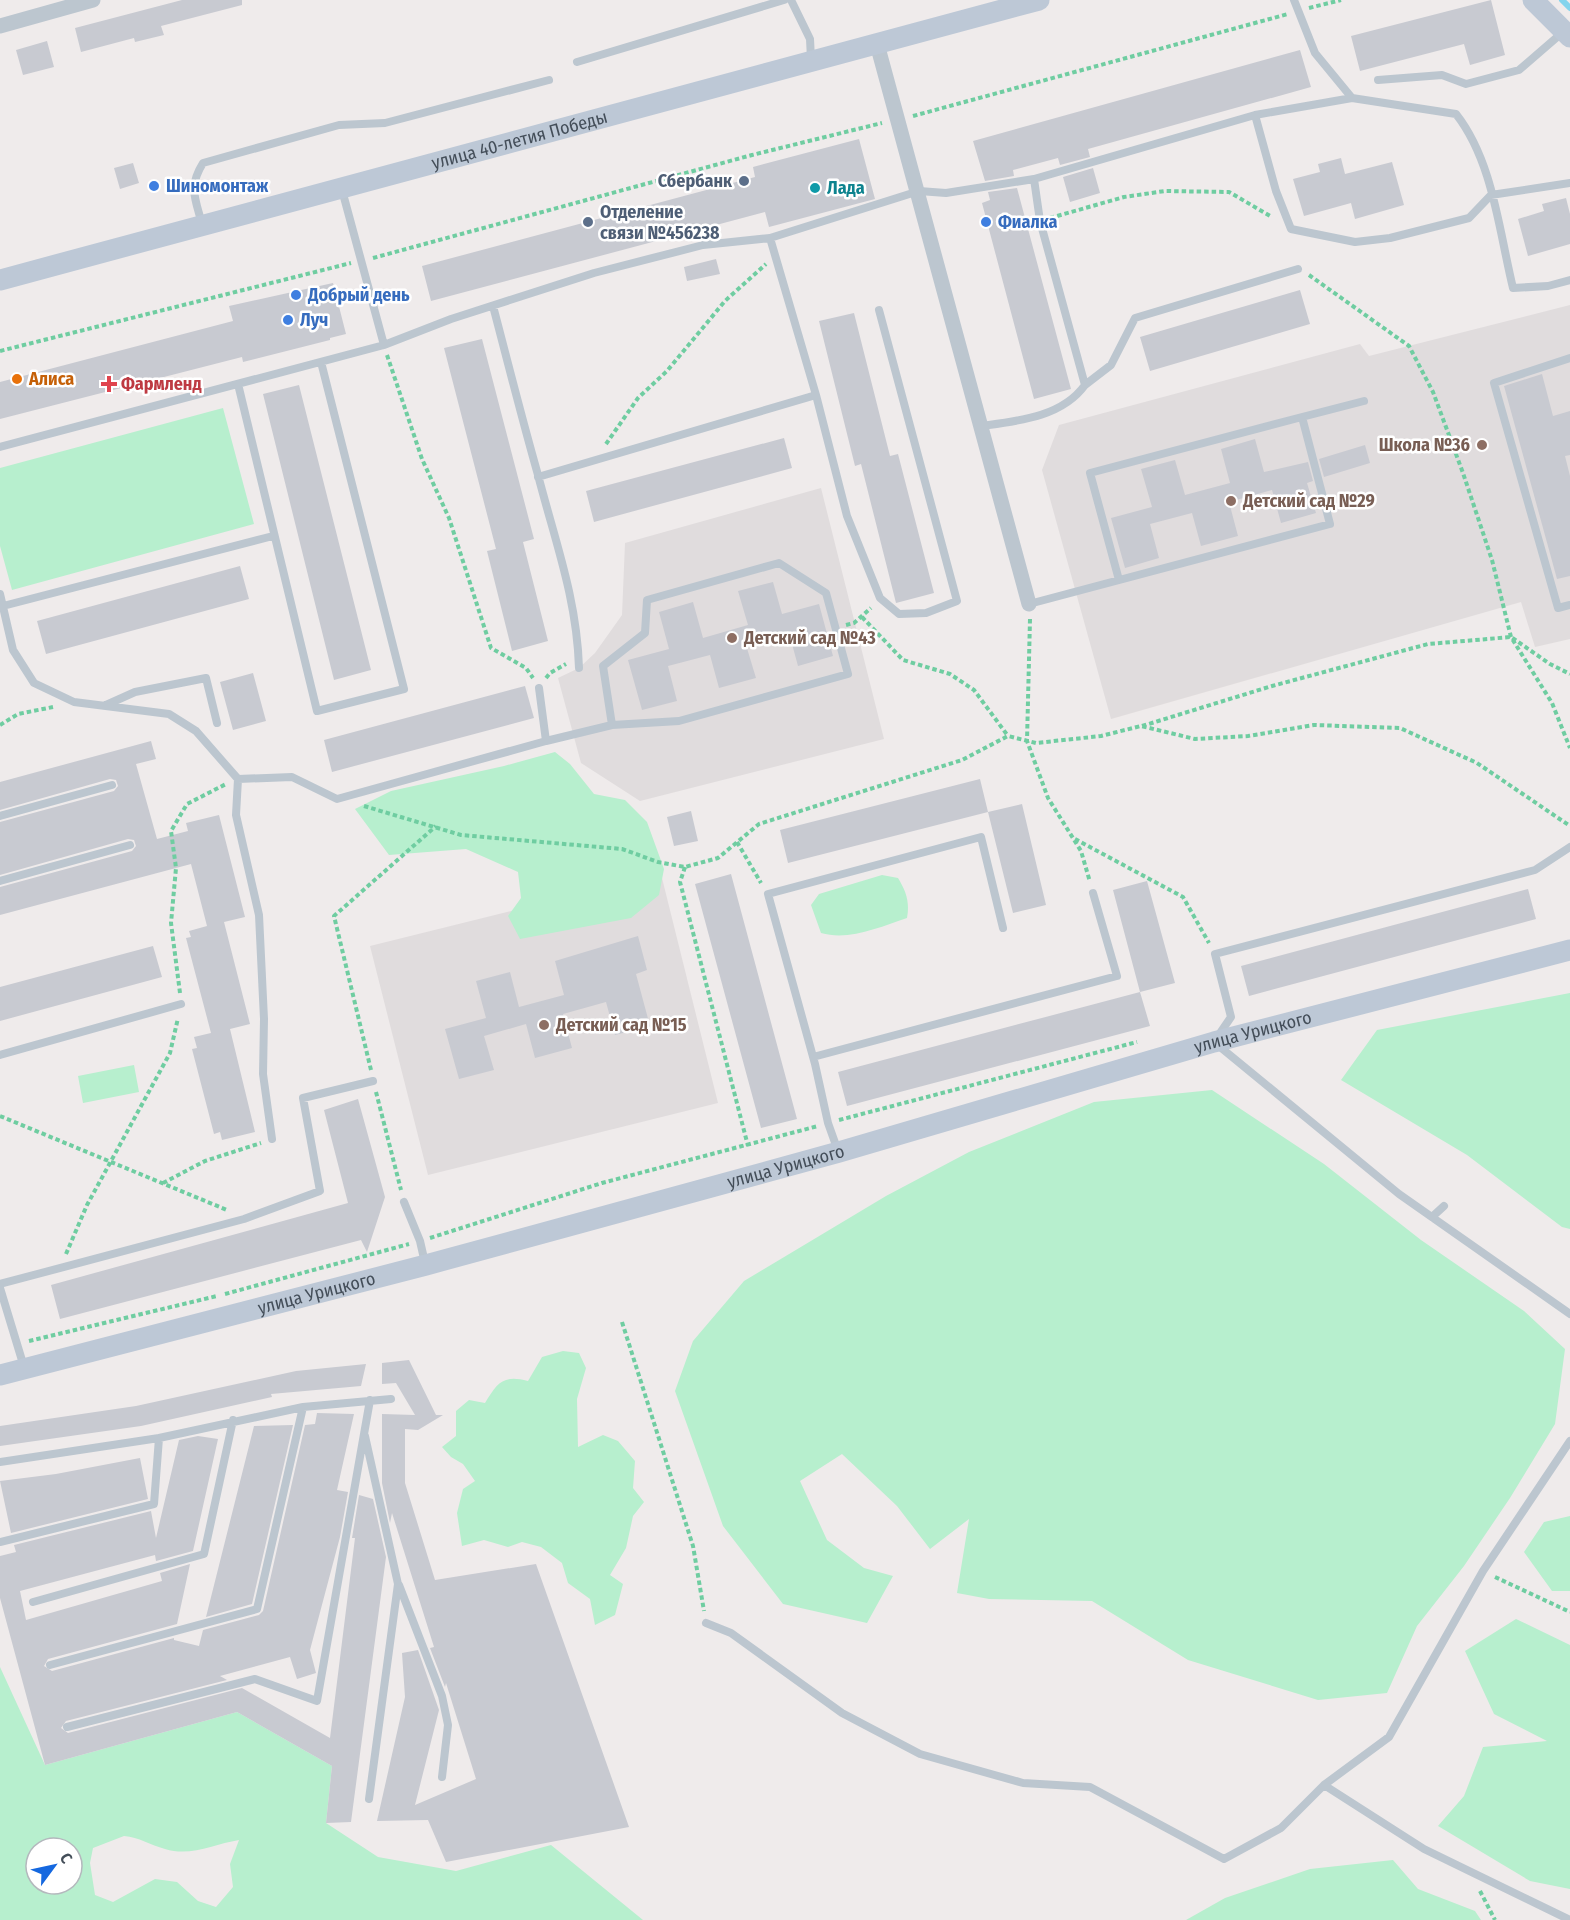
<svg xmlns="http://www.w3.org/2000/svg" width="1570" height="1920" font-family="'Fira Sans Condensed',sans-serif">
  <rect width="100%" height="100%" fill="#efebeb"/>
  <path fill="#e0dcdd" d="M1570 305V639L1535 647 1521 602 1111 719 1042 470 1059 425 1360 344 1369 356Z
    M821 488 884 739 640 801 581 763 558 678 579 668 595 653 622 615 625 543Z
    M661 874 718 1103 428 1175 370 946Z"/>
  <path fill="#b7efce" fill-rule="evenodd" d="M223 408 254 524 12 590 0 546V468Z
    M555 752 570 764 594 794 625 800 647 822 664 869 659 895 631 918 520 939 508 916 521 898 518 872 466 849 389 855 355 809 391 791 504 766Z
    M882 875 898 878C906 891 910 902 907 918 880 927 849 941 821 933L811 905 819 894Z
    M1570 993V1229L1562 1227 1467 1155 1341 1080 1377 1030Z
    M134 1065 139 1092 83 1103 78 1076Z
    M1212 1090 1324 1164 1421 1240 1524 1311 1565 1349 1555 1424 1510 1498 1464 1566 1417 1626 1387 1693 1318 1700 1188 1660 1092 1601 989 1599 957 1593 969 1519 930 1549 897 1506 842 1454 800 1481 827 1540 864 1568 893 1576 867 1623 783 1604 723 1526 675 1391 693 1341 744 1281 886 1196 969 1152 1094 1102Z
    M563 1351 579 1353 586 1368 577 1399 578 1447 603 1435 618 1441 635 1461 633 1488 644 1502 633 1516 626 1548 610 1575 623 1584 615 1615 595 1625 590 1599 568 1583 562 1563 541 1547 522 1542 508 1547 484 1540 462 1546 457 1513 463 1489 475 1481 463 1464 451 1457 442 1447 456 1436V1411L469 1400 485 1403C497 1383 503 1374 528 1381L542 1357Z
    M1570 1516V1591H1552L1524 1552 1544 1522Z
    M1516 1619 1570 1645V1889L1530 1881 1438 1826 1464 1796 1483 1747 1547 1741 1494 1714 1465 1651Z
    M0 1667 45 1765 237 1712 332 1766 326 1823 378 1857 456 1871 551 1845 643 1920H0ZM124 1836C139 1837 150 1845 165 1849 191 1857 214 1844 239 1840L230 1864 233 1887 216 1907 198 1901 177 1882 155 1879 113 1902 95 1895 90 1863 93 1848ZM36 1848H72V1884H36Z
    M1393 1860 1418 1889 1475 1911 1481 1920H1186L1225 1898 1310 1869Z"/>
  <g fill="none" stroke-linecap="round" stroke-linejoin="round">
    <path stroke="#83d4ed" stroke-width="6" d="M1562 0 1570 8"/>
  </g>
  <path fill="#c8cad1" d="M182 0H242V5L161 26 164 35 135 42 134 38 81 52 75 28Z
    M1491 0 1505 55 1470 65 1464 44 1360 71 1351 36Z
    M47 41 54 67 23 75 16 50Z
    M1300 50 1311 87 1088 149 1090 157 1060 165 1058 158 1013 170 1014 176 985 181 973 141Z
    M859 139 875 199 769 227 765 212 431 301 422 266 755 177 753 167Z
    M1341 158 1345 174 1392 162 1404 205 1355 219 1351 203 1304 216 1293 179 1320 172 1318 164Z
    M133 163 139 183 120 189 114 168Z
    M1093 168 1100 193 1070 202 1063 177Z
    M1017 188 1071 389 1034 399 982 203 990 200 988 192Z
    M1566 198 1570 214V244L1528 256 1518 219 1544 211 1542 204Z
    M716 259 720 274 687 281 684 267Z
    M333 283 346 334 330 338V340L243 362 242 357 0 419V382L233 321 229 306Z
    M1300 290 1310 324 1150 371 1140 337Z
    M854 313 890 456 898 454 934 593 896 603 861 464 855 466 819 321Z
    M482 339 534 539 523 542 548 641 512 651 487 551 496 549 444 348Z
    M1542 374 1553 416 1570 411V455L1565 456 1570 476V576L1557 579 1504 386Z
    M299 385 371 670 334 680 263 394Z
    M784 438 792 468 594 522 586 491Z
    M1255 439 1264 472 1308 462 1313 481 1307 483 1316 513 1281 523 1272 490 1229 502 1238 536 1201 546 1192 513 1150 524 1159 558 1125 568 1111 518 1152 507 1141 469 1175 460 1185 495 1230 483 1221 449Z
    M1365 445 1370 463 1324 477 1319 459Z
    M240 566 249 599 46 654 37 621Z
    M773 582 782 614 819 604 833 656 798 666 789 633 746 645 756 678 719 688 710 655 668 666 677 701 642 710 628 660 669 649 659 612 693 602 703 638 748 625 738 591Z
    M253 673 266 721 233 730 220 682Z
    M525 686 534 718 332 772 324 740Z
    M151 741 156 759 136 764 157 839 188 831 186 823 219 815 245 917 224 922 250 1024 230 1029 255 1132 222 1140 220 1132 214 1134 192 1049 197 1048 194 1037 211 1033 186 938 191 937 189 931 207 926 191 864 0 915V887L132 851 136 846 134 840 128 839 0 875V822L114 791 118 786 116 780 110 779 0 810V782Z
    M980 779 988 812 788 863 780 830Z
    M1022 804 1046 905 1013 913 988 812Z
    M691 811 698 841 674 846 667 817Z
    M731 874 797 1119 761 1128 695 884Z
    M1147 881 1175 983 1140 992 1113 890Z
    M1528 889 1536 919 1249 996 1241 966Z
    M638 936 647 970 636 974 650 1026 615 1035 606 1002 563 1014 572 1048 535 1058 526 1024 484 1036 494 1070 459 1079 445 1029 486 1018 476 981 510 972 519 1007 564 995 555 961Z
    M153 946 162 977 0 1021V987Z
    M1140 992 1150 1026 847 1106 838 1072Z
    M358 1099 385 1197 367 1252 361 1240 60 1319 51 1285 348 1203 324 1110Z
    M409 1360 436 1415H443L418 1430 405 1429V1483L435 1580 536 1564 629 1827 446 1862 428 1820 377 1821 405 1697 402 1653 418 1650 439 1710 415 1805 476 1779 446 1683 445 1687 430 1648 434 1647 392 1513 390 1523 382 1483V1414L415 1415 396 1383 382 1384V1363Z
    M366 1364 361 1386 271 1394 272 1397 141 1426 0 1446V1426L136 1406 296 1371Z
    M317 1413 354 1414 337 1490 348 1492 340 1537 310 1650 316 1673 297 1679 290 1657 220 1676 227 1680 66 1721 61 1728 68 1733 242 1688 330 1738 355 1538H352L359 1495 373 1499 386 1557 351 1822 326 1823 332 1766 237 1712 45 1765 0 1598V1556L16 1552 14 1545 151 1511 156 1538 179 1440 198 1436 218 1439 193 1551 156 1561 155 1555 20 1591 26 1620 162 1581 160 1573 190 1564 177 1624 48 1659 44 1666 52 1671 174 1638V1640L199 1646 203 1630 259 1615 263 1611 305 1425 315 1424Z
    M293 1425 252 1604 206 1617 254 1426Z
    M140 1458 148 1499 11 1533 0 1481 56 1474Z"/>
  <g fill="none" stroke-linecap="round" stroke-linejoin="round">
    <path stroke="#6fcda1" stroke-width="4" stroke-dasharray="4.5 3" stroke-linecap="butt" d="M1309 8 1341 0
      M913 116 1288 14
      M1050 218 1124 197 1165 191 1229 192 1272 217
      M373 258 752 155 882 123
      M1309 275 1409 346 1433 392 1463 473 1492 560 1511 637 1552 703 1570 748
      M0 351 351 263
      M387 355 422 459 449 518 491 648 526 668 533 678
      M606 444 638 398 667 371 725 301 766 264
      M862 617 903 660 950 674 974 690 1008 736
      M1030 619 1027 741 1048 798 1081 851 1090 882
      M846 625 854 623 871 608
      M546 678 550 673 566 664
      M0 725 18 714 53 707
      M1142 726 1272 686 1428 644 1511 637 1550 664 1570 674
      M364 806 461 835 622 849 658 862 685 867 718 858 759 824 962 760 1008 736 1036 743 1101 736 1141 726 1195 739 1248 736 1314 725 1400 728 1477 763 1570 826
      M1075 839 1183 897 1209 943
      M737 842 761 883
      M685 867 680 882 748 1146
      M180 993 171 923 176 868 171 831 187 804 226 784
      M371 1070 334 916 436 826
      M376 1092 401 1190
      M0 1116 227 1210
      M839 1120 1137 1042
      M163 1183 205 1161 261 1143
      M430 1238 602 1183 818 1126
      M66 1254 87 1205 170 1053 178 1018
      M225 1294 409 1244
      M622 1322 693 1546 704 1611
      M29 1341 217 1296
      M1495 1577 1570 1612
      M1480 1891 1495 1920"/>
    <path stroke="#bcc6cf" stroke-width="8" d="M791 0 810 39 811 59
      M1294 0 1315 53 1352 98 1456 114C1493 161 1499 231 1513 288L1548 286 1570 280
      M577 62 784 0
      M1378 80 1442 75 1466 84 1519 70 1563 32
      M1255 115 1276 191 1291 229 1355 242 1390 238 1469 218 1491 195 1570 183
      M202 224C195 198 188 187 203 163L339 125 385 123 549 80
      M493 306C508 363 522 419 538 475 555 541 577 599 579 668
      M384 345 451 319 594 273 703 245 770 238 919 191 946 193 1034 179 1255 115 1352 98
      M1570 358 1494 383 1558 608 1570 605
      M238 384 317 711 404 689 321 362
      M1085 385 1111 365 1135 318 1298 269
      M816 395 847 516 880 598 899 614 926 613 957 601 879 310
      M1302 417 1364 401
      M982 426C1018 421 1062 417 1085 385L1040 221 1034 179
      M0 447 384 345 342 190
      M538 477 816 395 770 238
      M0 594 13 650 34 683 74 702 169 714 196 731 238 779 292 777 337 799 546 741 539 688
      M1029 604C1130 577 1230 550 1330 524L1302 417 1090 473 1119 580
      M3 606 273 536
      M106 705 135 692 206 678 217 723
      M546 741 612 725 603 666 645 633 647 600 779 563 826 593 848 674 679 721 612 725
      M238 779 236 815 259 915 264 1019 263 1074 272 1139
      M0 816 112 785
      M1570 847 1535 870 1215 954 1231 1017 1214 1042 1399 1194 1570 1314
      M0 881 130 845
      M0 1055 181 1004
      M813 1057 1117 976 1093 893
      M838 1151 828 1123 815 1064 768 894 981 837 1003 928
      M404 1202 420 1241 425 1263
      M1432 1217 1444 1206
      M0 1284 244 1219 320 1191 303 1098 373 1081
      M0 1288 24 1367
      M365 1436 398 1584 369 1799
      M0 1462 159 1438
      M0 1542 154 1504 159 1438 303 1407 391 1399
      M399 1585 442 1696 448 1725 442 1777
      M33 1602 204 1554 233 1420
      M706 1623 731 1633 842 1713 920 1754 1023 1783 1090 1787 1224 1859 1281 1828 1324 1785 1389 1737 1483 1571 1570 1441
      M50 1665 257 1609 303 1407
      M67 1727 255 1679 317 1701 370 1400
      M1324 1785 1424 1849 1570 1920"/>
    <path stroke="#bcc6cf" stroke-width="15" d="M0 26 93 0
      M877 44 1029 604"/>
    <g stroke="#bdc8d6" stroke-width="21">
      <path d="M1533 0 1570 37"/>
      <path id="s1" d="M0 280 1039 0"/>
      <path id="s2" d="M0 1375 426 1265 839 1152 1214 1042 1570 950"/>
    </g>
  </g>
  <g fill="#5c6f8a" stroke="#fff" stroke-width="2">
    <circle cx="744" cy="181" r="6"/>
    <circle cx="588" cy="222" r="6"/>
  </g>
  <g fill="#3f7fe0" stroke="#fff" stroke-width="2">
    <circle cx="154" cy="186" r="6"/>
    <circle cx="986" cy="222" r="6"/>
    <circle cx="296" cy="295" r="6"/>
    <circle cx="288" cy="320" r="6"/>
  </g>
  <circle fill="#0f9aa8" stroke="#fff" stroke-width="2" cx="815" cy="188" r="6"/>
  <circle fill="#e8710a" stroke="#fff" stroke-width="2" cx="17" cy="379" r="6"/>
  <path fill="#e0444e" stroke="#fff" stroke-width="2" d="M106 375h6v6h6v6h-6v6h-6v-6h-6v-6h6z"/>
  <g fill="#8d6e63" stroke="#fff" stroke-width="2">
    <circle cx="1482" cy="445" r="6"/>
    <circle cx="1231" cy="501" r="6"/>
    <circle cx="732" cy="638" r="6"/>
    <circle cx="544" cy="1025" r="6"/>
  </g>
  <g text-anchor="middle" stroke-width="5" stroke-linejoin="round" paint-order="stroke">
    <g font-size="18" fill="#444e59" stroke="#fff">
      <text dy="6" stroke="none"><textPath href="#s1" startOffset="538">улица 40-летия Победы</textPath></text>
      <text dy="6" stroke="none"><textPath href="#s2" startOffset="1299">улица Урицкого</textPath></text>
      <text dy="6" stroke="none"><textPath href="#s2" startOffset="813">улица Урицкого</textPath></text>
      <text dy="6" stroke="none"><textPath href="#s2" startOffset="327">улица Урицкого</textPath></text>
    </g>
    <g font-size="18" font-weight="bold" fill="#4e5e75" stroke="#fff" text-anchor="end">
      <text x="732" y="187">Сбербанк</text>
      <text x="600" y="218" text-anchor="start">Отделение<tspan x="600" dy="21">связи №456238</tspan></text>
    </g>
    <g font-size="18" font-weight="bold" fill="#366cbe" stroke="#fff" text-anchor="start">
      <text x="166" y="192">Шиномонтаж</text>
      <text x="998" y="228">Фиалка</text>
      <text x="308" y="301">Добрый день</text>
      <text x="300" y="326">Луч</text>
    </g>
    <g font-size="18" font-weight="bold" fill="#0d838f" stroke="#fff" text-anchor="start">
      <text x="827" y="194">Лада</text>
    </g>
    <g font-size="18" font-weight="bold" fill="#c56008" stroke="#fff" text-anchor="start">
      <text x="29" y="385">Алиса</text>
    </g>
    <g font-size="18" font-weight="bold" fill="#be3a42" stroke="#fff" text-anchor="start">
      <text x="121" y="390">Фармленд</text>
    </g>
    <g font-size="18" font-weight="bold" fill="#785e54" stroke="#fff" text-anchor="start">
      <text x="1470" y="451" text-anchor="end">Школа №36</text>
      <text x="1243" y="507">Детский сад №29</text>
      <text x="744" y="644">Детский сад №43</text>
      <text x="556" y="1031">Детский сад №15</text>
    </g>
  </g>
  <g transform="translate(54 1866) rotate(57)"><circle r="28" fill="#ffffff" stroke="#b4b8bd" stroke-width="1.5"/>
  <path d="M0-4.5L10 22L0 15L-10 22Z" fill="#1568df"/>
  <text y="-9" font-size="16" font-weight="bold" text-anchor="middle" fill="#444e59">С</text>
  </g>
</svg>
